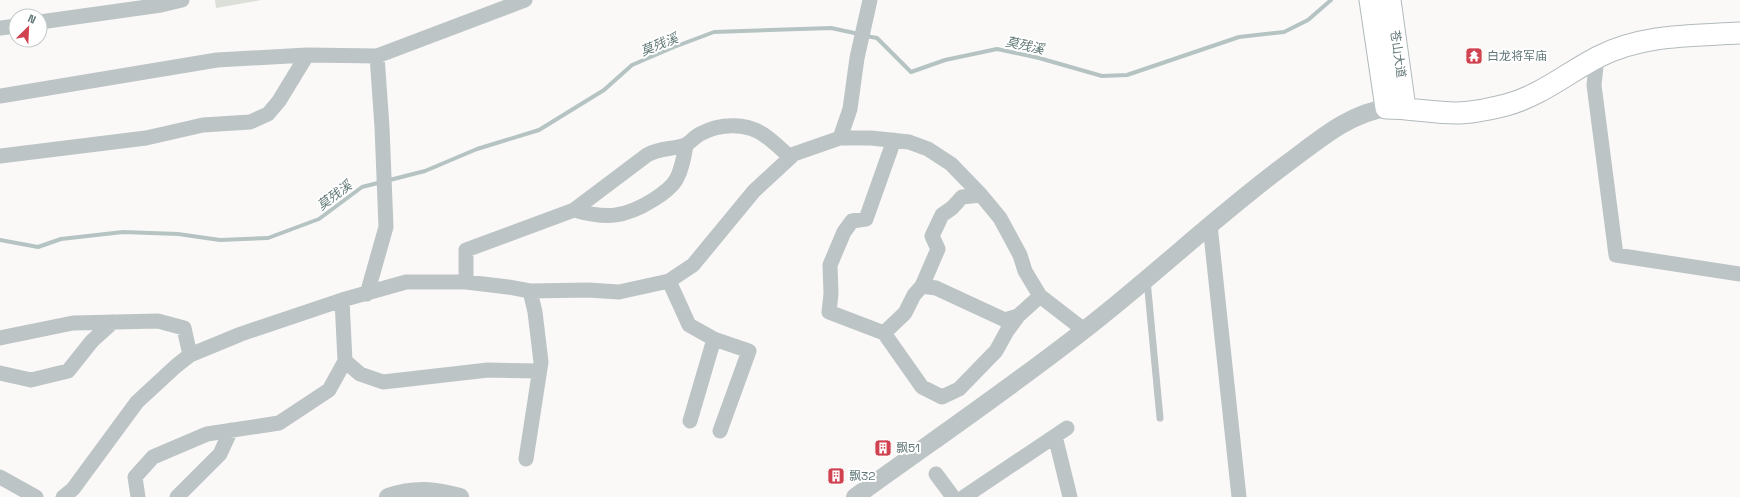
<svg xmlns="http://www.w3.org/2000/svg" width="1740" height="497" font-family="'Space Grotesk','Noto Sans SC',sans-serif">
  <rect width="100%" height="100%" fill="#faf9f8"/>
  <path fill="#dcded8" d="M215 0H261L216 8Z"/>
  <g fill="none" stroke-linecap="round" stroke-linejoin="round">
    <path stroke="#b5c4c3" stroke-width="4" d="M866 36 877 38 911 72 945 60 997 49 1039 58 1102 76 1127 75 1239 37 1284 32 1308 20 1331 0
      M0 240 38 247 61 239 123 232 178 234 220 240 268 238 319 219 362 187 425 171 477 149 539 130 604 90 632 65 674 47 714 32 831 28 859 34"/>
    <g stroke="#b2babc" stroke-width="23">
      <path id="secondary" d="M1370 0 1386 108C1410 108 1433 113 1456 113 1472 113 1490 109 1506 105 1540 96 1567 73 1598 57 1642 34 1692 36 1740 33
        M1390 0 1405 108"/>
    </g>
    <path stroke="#bdc4c5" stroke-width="7" d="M1147 280 1160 418"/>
    <path stroke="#bdc4c5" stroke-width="15" d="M40 22 161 5 182 0
      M0 28 16 26
      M1597 57 1594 85 1616 255 1740 274
      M0 96 217 60 307 55 377 56 525 0
      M840 138 850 109 857 58 870 0
      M894 140 866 219 852 221 844 232 830 265 831 294 829 312 884 333 905 313 914 295 922 286 936 288 1005 320 1018 316 1040 296
      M0 156 146 138 203 125 250 122 268 114 279 101 307 55
      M574 210C606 219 624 218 653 200 661 195 671 188 676 180 682 169 684 157 686 145
      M1210 225 1239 497
      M669 281 689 325 714 339 690 421
      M466 282V250L574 210 647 155C661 147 671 150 685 145 690 143 694 137 700 134 720 123 748 122 767 137 775 143 782 150 790 157
      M922 286 938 249 932 236 942 215 952 208 962 197 981 195
      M367 294 386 227 382 127 377 56
      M342 300 345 361 360 374 383 382 488 370 539 371
      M884 333 922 387 942 397 959 389 996 351 1007 331 1018 316
      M0 338 73 323 158 321 184 328 190 355
      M714 339 749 351 720 431
      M0 373 31 380 68 371 92 341 113 322
      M1055 436 1070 497
      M526 459 541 362 535 312 530 291
      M936 474 953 497
      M0 477 36 497
      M63 497 73 489 137 402 176 366 190 355 241 334 342 300 406 282H466L508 287 530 291 588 290 619 292 669 281 693 265 754 191 794 154 840 138H871L909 142 928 149 951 164 981 195 1000 218 1020 255 1025 271 1040 296 1084 330
      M138 497 135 477 153 457 207 434 279 423 329 390 345 361
      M177 497 220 454 231 430
      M964 497 1067 428"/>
    <path stroke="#bdc4c5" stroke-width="18" d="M388 497C415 488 434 490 460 497
      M855 497C931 442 1009 389 1083 331 1153 277 1217 215 1289 162 1319 140 1348 114 1386 108"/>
    <use href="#secondary" stroke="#fff" stroke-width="21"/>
  </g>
  <defs>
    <g id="temple-square" transform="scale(0.9)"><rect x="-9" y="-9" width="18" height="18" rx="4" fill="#d0424f" stroke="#fff"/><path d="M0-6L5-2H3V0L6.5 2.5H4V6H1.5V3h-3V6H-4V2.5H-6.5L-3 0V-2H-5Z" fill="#fff"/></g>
    <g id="building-square" transform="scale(0.9)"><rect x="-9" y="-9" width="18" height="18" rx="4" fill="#d0424f" stroke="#fff"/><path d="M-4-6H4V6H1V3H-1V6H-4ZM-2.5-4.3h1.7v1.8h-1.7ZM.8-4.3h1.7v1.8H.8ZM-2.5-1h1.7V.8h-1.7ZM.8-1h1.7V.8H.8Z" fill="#fff"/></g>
  </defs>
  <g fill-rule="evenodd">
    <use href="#temple-square" x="1474" y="56"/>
    <use href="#building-square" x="883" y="448"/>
    <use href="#building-square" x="836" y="476"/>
  </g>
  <g text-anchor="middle" stroke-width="4" stroke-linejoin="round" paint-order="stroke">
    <g font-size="12" fill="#637779" stroke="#fff">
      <text transform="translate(1398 54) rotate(82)" y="4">苍山大道</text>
    </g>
    <g font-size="12" fill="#637779" stroke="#fff" text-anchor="start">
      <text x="1487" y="60">白龙将军庙</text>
      <text x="896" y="452">飘51</text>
      <text x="849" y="480">飘32</text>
    </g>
    <g font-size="13" font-style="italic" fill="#637978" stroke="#fff">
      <text transform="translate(659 44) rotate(-22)" y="5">莫残溪</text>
      <text transform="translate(1025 45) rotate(12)" y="5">莫残溪</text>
      <text transform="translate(334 195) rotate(-37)" y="5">莫残溪</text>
    </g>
  </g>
  <g transform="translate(28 28) rotate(24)"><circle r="19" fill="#ffffff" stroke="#c1c9c9"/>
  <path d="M0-3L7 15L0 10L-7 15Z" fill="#d0424f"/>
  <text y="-6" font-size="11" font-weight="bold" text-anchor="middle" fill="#637779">N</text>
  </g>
</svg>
